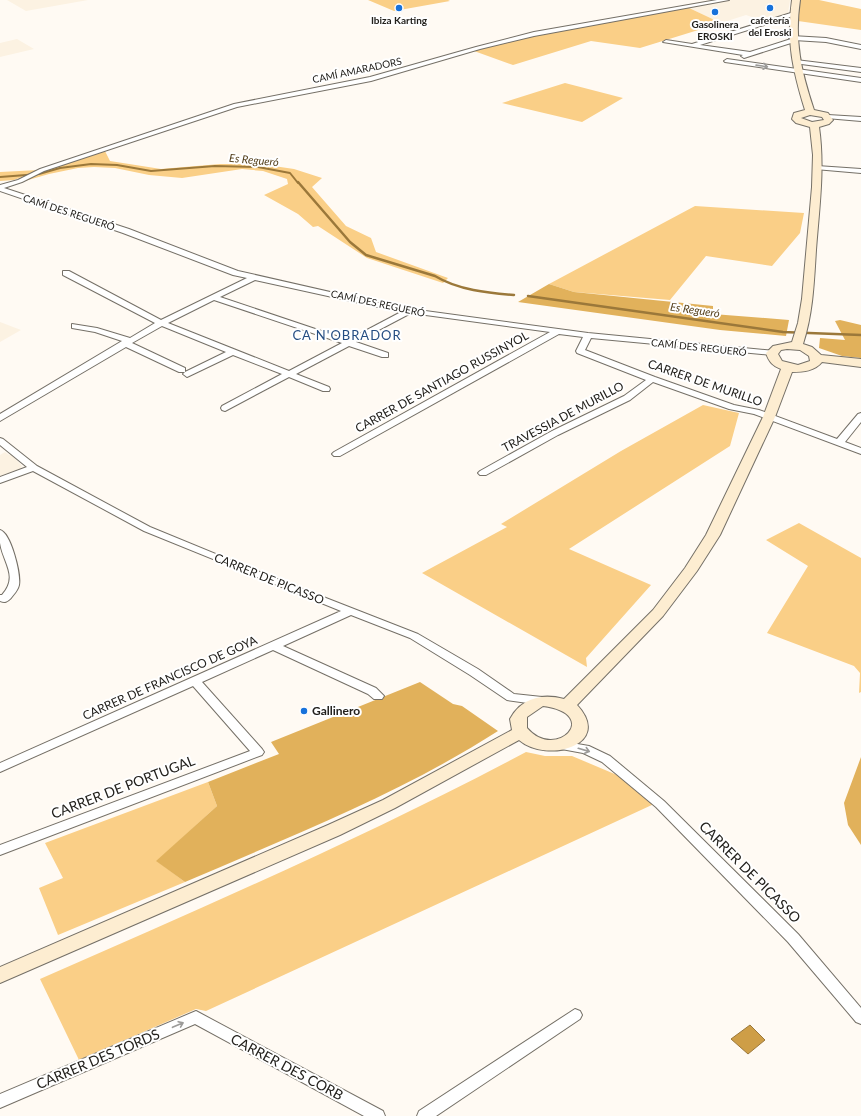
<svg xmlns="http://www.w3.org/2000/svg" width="861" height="1116" font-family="Lato,sans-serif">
  <rect width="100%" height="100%" fill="#fffaf3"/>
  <path fill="#fcf2e2" d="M7 0H88L26 11Z
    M710 0H790L788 13 763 21 746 15 721 23 683 5Z
    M17 39 34 49 0 57V43Z
    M0 322 21 330 0 342Z
    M5 452 9 455 11 454 22 466 20 469 0 476V455Z"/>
  <path fill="#facf87" d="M368 0H448L450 1 394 11Z
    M800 0H819L861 9V30L798 21Z
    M687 7 721 23 640 48 591 41 513 65 474 51 540 34Z
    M565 83 623 98 582 122 502 103Z
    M105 151 110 161 161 169 220 164H260L294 169 322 178 312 187 346 226 371 238 376 252 448 278 443 283 367 258 318 226 313 227 298 214 264 195 288 184 287 179 263 171 242 169 182 178 149 175 115 168 94 167 78 168 49 174 4 187 37 173Z
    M39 170 14 180 0 181V172Z
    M695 206 804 213 800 233 772 266 706 256 670 300 574 292 549 284Z
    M703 405 739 413 730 446 569 549 651 585 586 658 587 667 422 573 507 527 501 524 621 451Z
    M799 523 861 558V692L859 693 860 673 854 666 767 633 808 566 766 540Z
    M526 752 545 756H572L617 775 654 804 206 1011 196 1009 79 1060 40 979C204 907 368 836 526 752Z
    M208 782 217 806 157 861 185 882 58 935 39 888 63 878 45 843Z"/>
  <path fill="#e1b15b" d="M549 284 574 292 713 306V314L789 320 786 336 720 330 518 302Z
    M840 320 861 325V358L842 356 819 348 820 338 845 340 835 321Z
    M420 682 453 704 462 706 498 731C400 794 291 836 185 882L156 861 217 806 208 782 279 754 271 742Z
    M861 757V845L848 825 844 803Z"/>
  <path fill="#ce9e47" stroke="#9b783a" d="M750 1025 765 1040 748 1054 731 1039Z"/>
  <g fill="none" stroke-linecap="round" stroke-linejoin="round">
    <path stroke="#9b783a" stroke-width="2" d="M0 177 39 174 60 168 91 164 117 165 151 171 215 166 258 167 290 173 298 183"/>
    <path stroke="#9b783a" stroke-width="2.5" d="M298 182 350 242 366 255 435 276C458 290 488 293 514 295
      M528 296 783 332 861 335"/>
    <g stroke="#757067" stroke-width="2">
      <path id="street" d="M717 0H729L534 36 480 49 371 81 237 107 44 171 22 182 4 188 129 229 238 271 396 307 588 333 775 351 776 353 772 355 591 338 585 350 655 377 734 405 759 410 837 439 858 414 861 413V422L845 442 861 448V454L754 414 729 409 653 382 630 400 558 435 486 475H480L478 473 480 471 552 431 624 396 646 380 577 353 576 351 583 337 559 334 340 456H334L332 454 334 452 550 332 411 313 356 342 388 353V357H382L349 346 296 374 329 387 330 389 329 391H323L289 377 225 411 222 410 221 408 222 406 282 374 233 355 187 377 183 374 185 372H179L126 347 0 421V414L122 341 95 332 72 328V324L97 328 130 338 155 323 63 275V271H69L161 320 247 278 233 275 123 233 0 191V185L18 180 40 169 234 104 370 77 476 47 534 32ZM255 280 396 311 401 312 348 340 220 297ZM214 300 342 343 289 371 168 323ZM162 326 226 352 185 372V368L132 343Z
        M794 12 797 14 796 15 700 45 750 52 791 39 789 38 792 36 826 38 861 45V49L826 42 794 40V42L744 58 741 56 743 55 663 42 666 40 692 44Z
        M727 59 861 78V82L725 62 724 61Z
        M796 60 861 68V72L794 63V61Z
        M828 115 861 117V121L826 118V116Z
        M817 166 861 169V173L815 169 814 168Z
        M0 438 3 439 37 466 150 527 267 575 418 634 478 669 514 694 542 697 546 698 548 701 546 704 542 705 507 700 470 675 410 638 351 615 283 646 376 688 384 696 382 699H374L368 694 273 650 202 682 262 749 264 752 262 755 0 855V845L250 751 193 686 0 772V763L341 611 144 531 33 471 0 483V477L27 467 0 445Z
        M0 530C11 533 21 574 19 585 18 590 14 594 11 598 7 602 5 603 0 601V595H2C19 576 3 563 0 543 0 539 0 534 0 530Z
        M560 741 589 746 610 756 664 801 798 934 861 1008V1024L856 1022 788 942 656 807 602 762 583 753 556 748 554 745 556 742Z
        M575 1009 580 1011 582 1015 580 1019 436 1116H417L419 1111Z
        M196 1011 383 1111 385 1116H364L195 1024 0 1108V1094Z"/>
    </g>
    <g stroke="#757067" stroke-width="2">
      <path id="secondary" d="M792 0H800C794 41 801 71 814 110L828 113 833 120 829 124 819 127C825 168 819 209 816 250 814 282 813 313 803 344L812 347 821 355 861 359V367L822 362C815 371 803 372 792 372L775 417 720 535 697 571 663 616 577 705C614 745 547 764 519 740L395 808 340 835 0 983V967L328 825 383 800 512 730 510 719C521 698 542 693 564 699L653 610 685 568 706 535 763 417 781 369C773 366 769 362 766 353L773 346 792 342 798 323 802 299 812 187 813 155 810 127 796 123 792 119 794 113 805 110C793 71 786 41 792 0ZM810 115 822 117 824 120 812 122 801 118ZM787 349 800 350 809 356 810 361 798 365 782 361 778 354 781 350ZM543 706C603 714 556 762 527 728V717Z"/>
    </g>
    <use href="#street" fill="#fff" fill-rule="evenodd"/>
    <use href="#secondary" fill="#fdedd1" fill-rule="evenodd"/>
  </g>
  <defs><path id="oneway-shaft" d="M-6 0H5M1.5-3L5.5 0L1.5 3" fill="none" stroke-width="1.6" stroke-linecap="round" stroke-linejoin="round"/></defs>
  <g stroke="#9c9b99">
    <use href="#oneway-shaft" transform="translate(762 66) rotate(8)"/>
    <use href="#oneway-shaft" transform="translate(584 750) rotate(16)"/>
    <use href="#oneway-shaft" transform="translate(178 1025) rotate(-23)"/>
  </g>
  <g fill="#1772db" stroke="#fff" stroke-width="1.5">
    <circle cx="399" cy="8" r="4"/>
    <circle cx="770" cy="8" r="4"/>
    <circle cx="715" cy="12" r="4"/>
    <circle cx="304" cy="711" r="4"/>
  </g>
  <g text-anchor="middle" stroke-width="4" stroke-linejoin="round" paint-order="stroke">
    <g font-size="10" font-weight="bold" fill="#23211d" stroke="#fff">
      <text x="399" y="24">Ibiza Karting</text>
      <text x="770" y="24">cafetería<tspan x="770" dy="12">del Eroski</tspan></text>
      <text x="715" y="28">Gasolinera<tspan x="715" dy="12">EROSKI</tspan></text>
    </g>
    <g font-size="10" fill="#23211d" stroke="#fff">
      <text transform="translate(357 70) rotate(-12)" y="4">CAMÍ AMARADORS</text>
      <text transform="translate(69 212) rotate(18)" y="4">CAMÍ DES REGUERÓ</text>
      <text transform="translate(378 303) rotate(12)" y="4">CAMÍ DES REGUERÓ</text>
      <text transform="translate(699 347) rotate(6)" y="4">CAMÍ DES REGUERÓ</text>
    </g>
    <g font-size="11" font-style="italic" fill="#533e1a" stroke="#fff">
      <text transform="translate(254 160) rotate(5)" y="4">Es Regueró</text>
      <text transform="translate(695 310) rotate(8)" y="4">Es Regueró</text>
    </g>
    <g font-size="12" fill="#23211d" stroke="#fff">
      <text transform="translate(442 382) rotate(-29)" y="4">CARRER DE SANTIAGO RUSSINYOL</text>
      <text transform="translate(705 383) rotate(19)" y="4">CARRER DE MURILLO</text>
      <text transform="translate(563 417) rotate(-28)" y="4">TRAVESSIA DE MURILLO</text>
      <text transform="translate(269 579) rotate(22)" y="4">CARRER DE PICASSO</text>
      <text transform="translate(170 678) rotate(-24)" y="4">CARRER DE FRANCISCO DE GOYA</text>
    </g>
    <g font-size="12" font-weight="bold" fill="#23211d" stroke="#fff" text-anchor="start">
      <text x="312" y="715">Gallinero</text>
    </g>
    <g font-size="13" letter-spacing="1" fill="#254d82" stroke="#fff">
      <text x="347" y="340">CA N'OBRADOR</text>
    </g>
    <g font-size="14" fill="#23211d" stroke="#fff">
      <text transform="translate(123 787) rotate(-21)" y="5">CARRER DE PORTUGAL</text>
      <text transform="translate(750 872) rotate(45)" y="5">CARRER DE PICASSO</text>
      <text transform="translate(98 1059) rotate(-23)" y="5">CARRER DES TORDS</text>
      <text transform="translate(287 1067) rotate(28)" y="5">CARRER DES CORB</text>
    </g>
  </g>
</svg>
